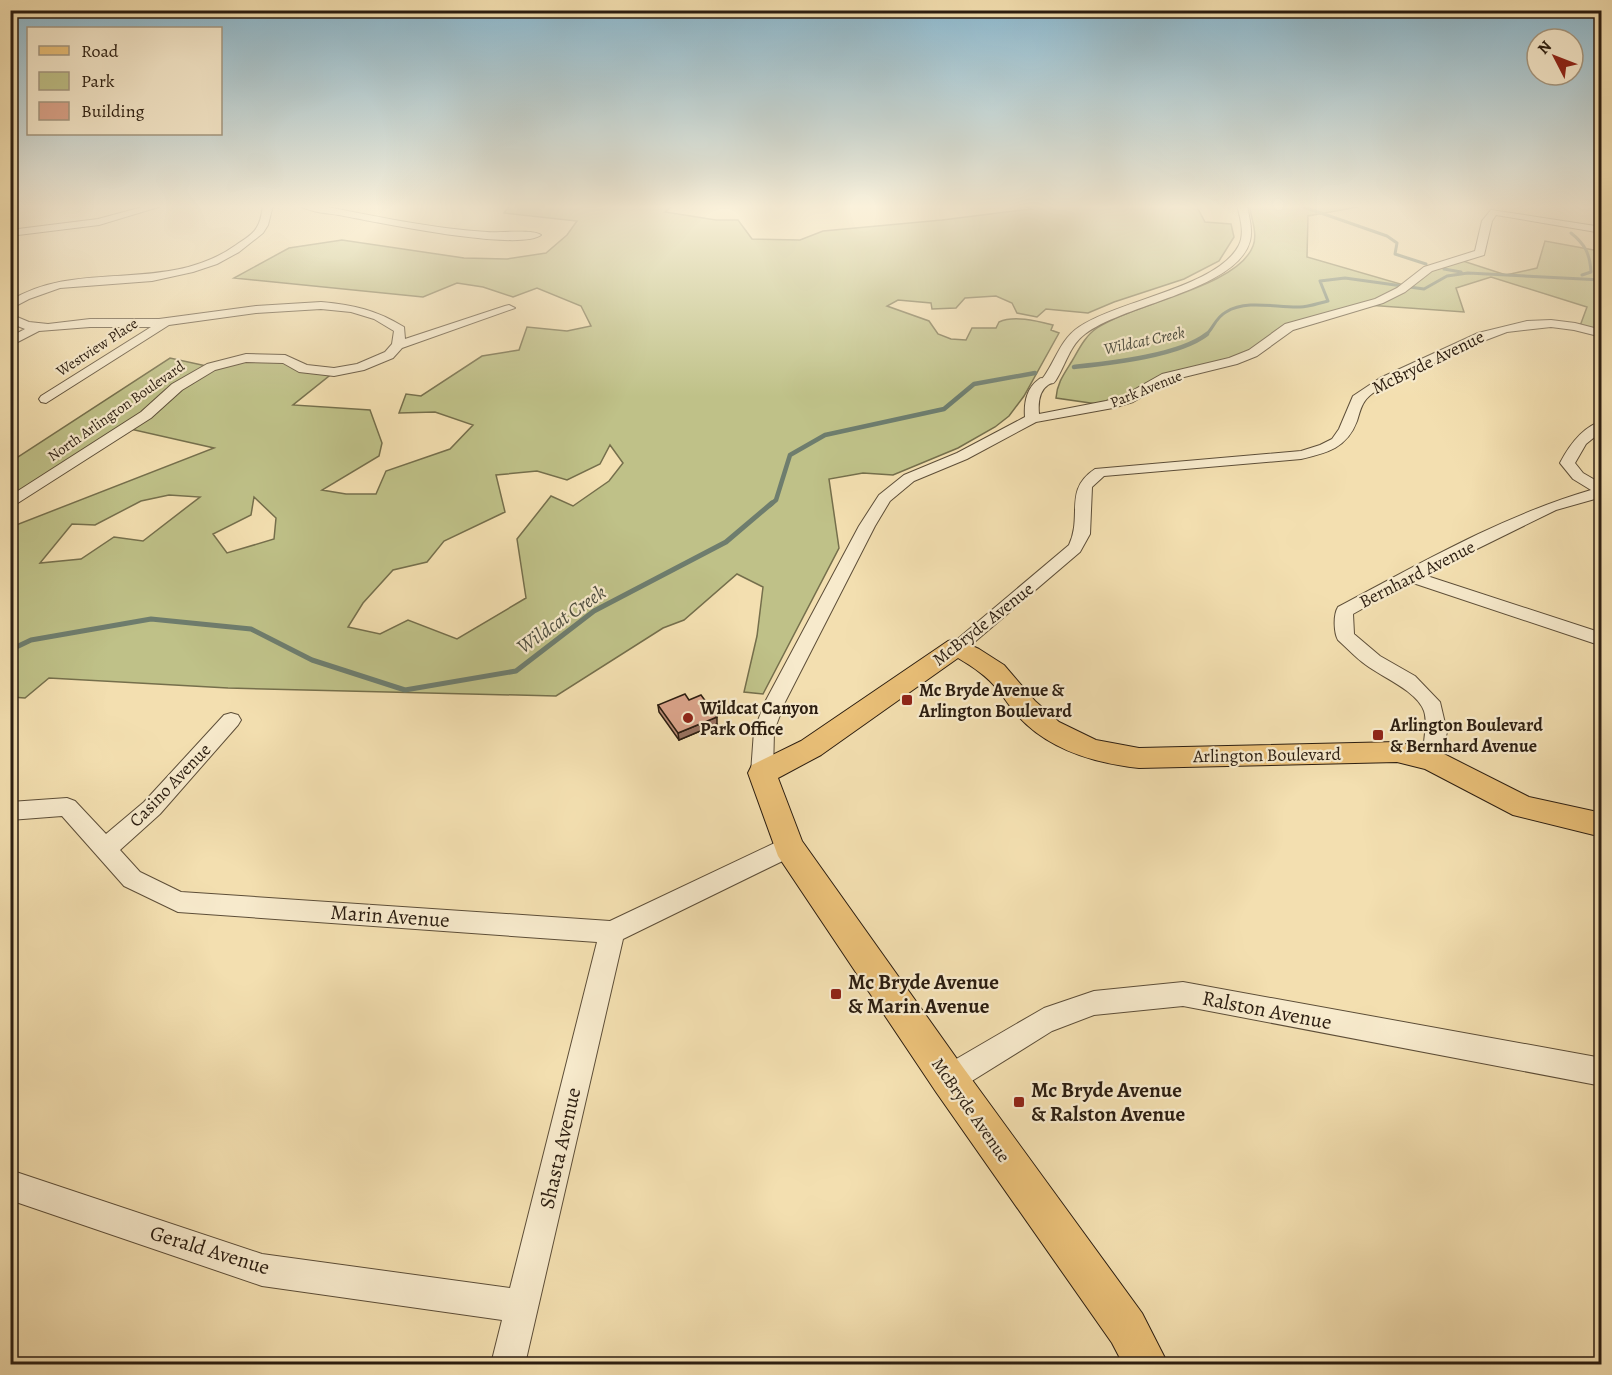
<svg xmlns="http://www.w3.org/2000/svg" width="1612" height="1375" font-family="Alegreya,serif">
  <rect width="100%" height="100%" fill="#f3dfb0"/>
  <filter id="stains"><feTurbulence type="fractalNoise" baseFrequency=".00333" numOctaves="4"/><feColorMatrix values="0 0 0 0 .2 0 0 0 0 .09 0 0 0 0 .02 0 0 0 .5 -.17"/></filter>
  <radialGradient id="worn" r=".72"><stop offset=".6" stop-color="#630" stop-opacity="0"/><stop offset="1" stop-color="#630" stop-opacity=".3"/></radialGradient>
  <path fill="#bfc188" stroke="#756f4c" stroke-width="1.5" fill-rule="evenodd" d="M510 205H673L665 212 716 220H738L752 239 800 240 823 231 942 220 1031 209 1022 205H1196L1205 222 1231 224 1234 237 1219 261 1184 279 1114 302 1088 313 1046 309 1037 317 1017 313 1012 303 996 296 965 298 956 308 932 309 931 303 898 300 887 306 929 321 938 334 951 339 966 340 972 328H996L999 322C1014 315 1037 321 1053 325L1051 330 1059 333 1024 396 1009 416 995 427 958 448 893 475 863 473 829 479 839 548 763 694 744 692 757 636 763 587 737 574 684 620 663 628 556 696 228 688 49 678 25 698 11 697V527L214 448 126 428 11 503 10 460 12 461 170 358 211 367 246 358 285 359 304 369 334 372 293 405 370 410 382 443 379 456 322 490 346 494H376L386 471 450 449 473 425 435 412 399 413 406 394 421 396 482 356 519 350 527 327 567 331 591 326 581 306 537 288 513 297 483 287 457 283 423 297 234 278 289 248 342 240 464 258 507 259 546 253 567 235 577 221 504 213ZM610 445 623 463 609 481 573 506 551 496 517 539 526 598 457 639 408 620 380 634 348 627 363 603 393 570 427 562 444 541 505 512 496 475 537 471 567 480 600 464ZM169 495 200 497 143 541 114 537 81 559 40 563 72 524 95 525 141 501ZM254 497 276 518 274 539 227 553 213 534 251 515Z
    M1249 205H1369L1308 216 1307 257 1407 286 1428 269 1460 260 1506 275 1537 268 1545 241 1599 251 1601 253V334L1580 326 1587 307 1491 277 1456 288 1464 312 1367 305 1293 329 1259 354 1172 379 1111 406 1056 398C1057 383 1064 374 1072 361 1079 349 1085 336 1097 328 1134 303 1238 287 1253 246 1258 234 1251 217 1249 205Z"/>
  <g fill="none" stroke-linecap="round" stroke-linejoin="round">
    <path stroke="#6e7d6e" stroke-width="3" d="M1298 205 1387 236 1397 243 1395 254 1426 264
      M1571 233C1585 244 1590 254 1591 272L1582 275
      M1444 269 1461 272
      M1205 336C1214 328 1215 318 1226 312 1247 299 1277 308 1300 307 1309 307 1319 303 1328 301L1320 281 1345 278 1424 289 1447 276 1468 273 1602 280"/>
    <path stroke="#6e7d6e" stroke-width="4.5" d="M1074 367C1110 363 1179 356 1207 334
      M770 505 776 500 790 455 825 435 944 409 974 384 1035 373"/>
    <path stroke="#6e7d6e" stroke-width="5" d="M10 650 31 640 151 619 251 629 312 660 405 690 516 671 594 611 726 542 772 503"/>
    <g stroke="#5d4e38" stroke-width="2">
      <path id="minor" d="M150 205H165L99 225 10 236V230L98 219Z
        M263 205H273L268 225 263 233 239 252 217 264 193 272 152 281 60 288 29 299 10 309V301C78 258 166 295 236 245 243 240 253 235 257 227 261 221 262 212 263 205Z
        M299 205H317C375 216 428 228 487 232 499 233 533 229 541 235 519 252 376 222 344 216 331 213 310 213 299 205Z
        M1237 205H1247C1249 217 1253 229 1250 241 1237 290 1124 304 1085 334 1070 345 1066 364 1056 380 1052 386 1054 381 1048 385 1039 391 1038 403 1039 414L1106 401 1123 396 1162 374 1229 358 1249 350 1285 324 1375 299 1397 288 1424 267 1475 251 1482 221 1491 210 1602 227V233L1496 215 1492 221 1484 255 1432 271 1405 292 1383 303 1293 330 1257 356 1237 364 1172 380 1133 402 1113 408 1036 422 967 459 914 481 890 501 875 526 785 702 774 731 773 773 770 779 762 781 754 779 751 773 754 731 765 702 859 526 879 495 904 475 957 453 1025 417C1024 404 1026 389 1038 380 1044 375 1040 382 1045 375 1056 359 1061 339 1079 327 1119 300 1218 287 1239 245 1245 233 1240 217 1237 205Z
        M321 302C354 305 376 310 404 327L405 339 505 306 509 305 515 308 402 348 393 358 364 370 334 376 299 372 283 363 246 362 215 370 182 390 151 418 10 508V496L141 412 172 384 207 364 246 354 285 355 307 365 334 368 357 364 385 352 392 344 394 331 374 319 351 312 321 309 256 313 169 325 46 403 41 402 39 399 41 396 151 327H90L39 331 10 346V337L25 329 10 323V314L29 322 48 324 90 319H159L256 306Z
        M1551 320 1575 323 1602 330V337L1574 330 1551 327 1507 332 1465 348 1373 393C1362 401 1361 408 1357 421 1347 448 1327 453 1301 459L1104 476 1092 487 1090 534 1080 552 964 651 957 653 950 651 948 647 1069 545C1083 515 1063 490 1095 469L1301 451 1320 445 1332 439 1339 429 1353 396 1380 378 1478 333 1527 321Z
        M1602 421V431L1586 444 1575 463 1583 473 1602 484V497L1556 510 1424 575 1602 633V646L1410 582 1353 614 1354 634 1380 656 1415 676 1440 702 1447 732 1439 766 1432 768 1425 766C1418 754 1430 729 1424 711 1417 691 1382 677 1366 665 1356 658 1348 649 1338 640 1334 633 1333 615 1338 607 1419 564 1502 516 1591 490L1573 479 1560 463C1569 446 1582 427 1602 421Z
        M231 713 238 715 241 720 238 725 160 814 120 850 140 872 181 892 610 921 781 840 789 838 797 840 800 847 797 854 623 939 525 1364H491L502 1320 262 1286 10 1200V1170L262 1254 510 1288 597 942 178 912 124 886 62 816 10 820V802L67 798 75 801 106 834 144 802 224 715Z
        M1183 982 1602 1058V1086L1183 1006 1094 1015 1052 1031 959 1089 949 1093 939 1089 935 1079 939 1069 1044 1008 1094 991Z"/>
    </g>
    <g stroke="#2b1d10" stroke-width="2">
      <path id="major" d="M957 639 979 649 1004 665 1035 701 1059 722 1096 740 1139 748 1397 742 1442 753 1529 797 1602 813V837L1513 815 1425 769 1397 762 1139 768C1094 763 1049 750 1018 716 1010 708 1005 698 998 690 987 676 973 667 958 658L821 755 778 778 802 841 962 1066 1142 1313 1168 1364H1123L1112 1343 936 1092 778 856 748 773 752 765 801 741 948 641Z"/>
    </g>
    <use href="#minor" fill="#f7eacc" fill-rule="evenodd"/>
    <use href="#major" fill="#eac078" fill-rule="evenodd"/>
  </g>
  <path fill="#bc8d78" stroke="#2b1d10" stroke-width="1.5" d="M689 700 717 724 679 740 659 712 658 705Z"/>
  <path fill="#997361" stroke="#2b1d10" stroke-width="1.5" d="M717 717V724L679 740 678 733Z"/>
  <path fill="#dba48b" stroke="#2b1d10" stroke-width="1.5" d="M685 694 689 700 701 695 717 717 678 733 658 705Z"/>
  <linearGradient id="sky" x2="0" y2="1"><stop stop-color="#89b8d0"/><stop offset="0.52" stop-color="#faf1db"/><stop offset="1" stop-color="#faf1db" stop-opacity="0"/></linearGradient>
  <rect width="1612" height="397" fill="url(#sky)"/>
  <g fill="#8f2418" stroke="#f7eacc" stroke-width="2">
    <rect x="901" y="694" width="12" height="12" rx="3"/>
    <circle cx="688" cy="718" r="6"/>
    <rect x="1372" y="729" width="12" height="12" rx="3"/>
    <rect x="830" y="988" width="12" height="12" rx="3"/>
    <rect x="1013" y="1096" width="12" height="12" rx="3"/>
  </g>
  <g text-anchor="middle" stroke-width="4.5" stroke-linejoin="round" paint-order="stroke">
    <g font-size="15" fill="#2b1d10" stroke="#f7eacc">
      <text transform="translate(97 347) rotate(-33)" y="5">Westview Place</text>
      <text transform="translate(1146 389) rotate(-22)" y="5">Park Avenue</text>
      <text transform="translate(116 411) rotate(-35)" y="5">North Arlington Boulevard</text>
    </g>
    <g font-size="16" font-style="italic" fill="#4d4d3f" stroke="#f7eacc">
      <text transform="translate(1144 340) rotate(-12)" y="6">Wildcat Creek</text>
    </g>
    <g font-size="18" fill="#2b1d10" stroke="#f7eacc">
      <text transform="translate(1428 362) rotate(-26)" y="6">McBryde Avenue</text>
      <text transform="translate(1417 574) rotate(-27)" y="6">Bernhard Avenue</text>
      <text transform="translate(983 624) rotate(-38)" y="6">McBryde Avenue</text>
      <text transform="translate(1267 755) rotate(-1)" y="6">Arlington Boulevard</text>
      <text transform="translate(170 785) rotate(-46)" y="6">Casino Avenue</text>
      <text transform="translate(971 1110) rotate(55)" y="6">McBryde Avenue</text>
    </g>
    <g font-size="18" font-weight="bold" fill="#2b1d10" stroke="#f7eacc" text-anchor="start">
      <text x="919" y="696">Mc Bryde Avenue &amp;<tspan x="919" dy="21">Arlington Boulevard</tspan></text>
      <text x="700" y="714">Wildcat Canyon<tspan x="700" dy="21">Park Office</tspan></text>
      <text x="1390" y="731">Arlington Boulevard<tspan x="1390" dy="21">&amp; Bernhard Avenue</tspan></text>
    </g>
    <g font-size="20" font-style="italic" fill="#4d4d3f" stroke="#f7eacc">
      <text transform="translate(561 619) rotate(-35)" y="7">Wildcat Creek</text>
    </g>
    <g font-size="21" fill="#2b1d10" stroke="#f7eacc">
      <text transform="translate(390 916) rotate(4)" y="7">Marin Avenue</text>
      <text transform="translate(1267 1010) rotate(11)" y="7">Ralston Avenue</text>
      <text transform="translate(560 1148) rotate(-77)" y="7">Shasta Avenue</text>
      <text transform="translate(210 1250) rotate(17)" y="7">Gerald Avenue</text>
    </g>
    <g font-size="21" font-weight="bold" fill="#2b1d10" stroke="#f7eacc" text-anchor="start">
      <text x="848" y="989">Mc Bryde Avenue<tspan x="848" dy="24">&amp; Marin Avenue</tspan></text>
      <text x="1031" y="1097">Mc Bryde Avenue<tspan x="1031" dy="24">&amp; Ralston Avenue</tspan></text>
    </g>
  </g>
  <rect width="1612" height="1375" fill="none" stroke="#f3dfb0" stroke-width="36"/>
  <rect x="12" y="12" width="1588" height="1351" fill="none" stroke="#2b1d10" stroke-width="3"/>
  <rect x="18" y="18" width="1576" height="1339" fill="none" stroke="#2b1d10" stroke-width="1.5"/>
  <rect x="27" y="27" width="195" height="108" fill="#f7eacc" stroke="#a59881" stroke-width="1.5"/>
  <rect x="39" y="46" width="30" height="9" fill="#eac078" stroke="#a59881" stroke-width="1.5"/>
  <text x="81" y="57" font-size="18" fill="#2b1d10">Road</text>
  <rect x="39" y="72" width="30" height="18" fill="#bfc188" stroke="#a59881" stroke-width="1.5"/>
  <text x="81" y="87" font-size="18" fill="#2b1d10">Park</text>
  <rect x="39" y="102" width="30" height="18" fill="#dba48b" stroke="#a59881" stroke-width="1.5"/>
  <text x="81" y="117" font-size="18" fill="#2b1d10">Building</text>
  <g transform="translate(1555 57) rotate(312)"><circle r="28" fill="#f7eacc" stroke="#a59881" stroke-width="1.5"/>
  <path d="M0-4.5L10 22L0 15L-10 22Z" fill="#8f2418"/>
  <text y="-9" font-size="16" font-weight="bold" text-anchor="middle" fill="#2b1d10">N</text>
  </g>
  <rect width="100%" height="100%" filter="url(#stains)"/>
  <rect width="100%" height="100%" fill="url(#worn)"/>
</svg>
